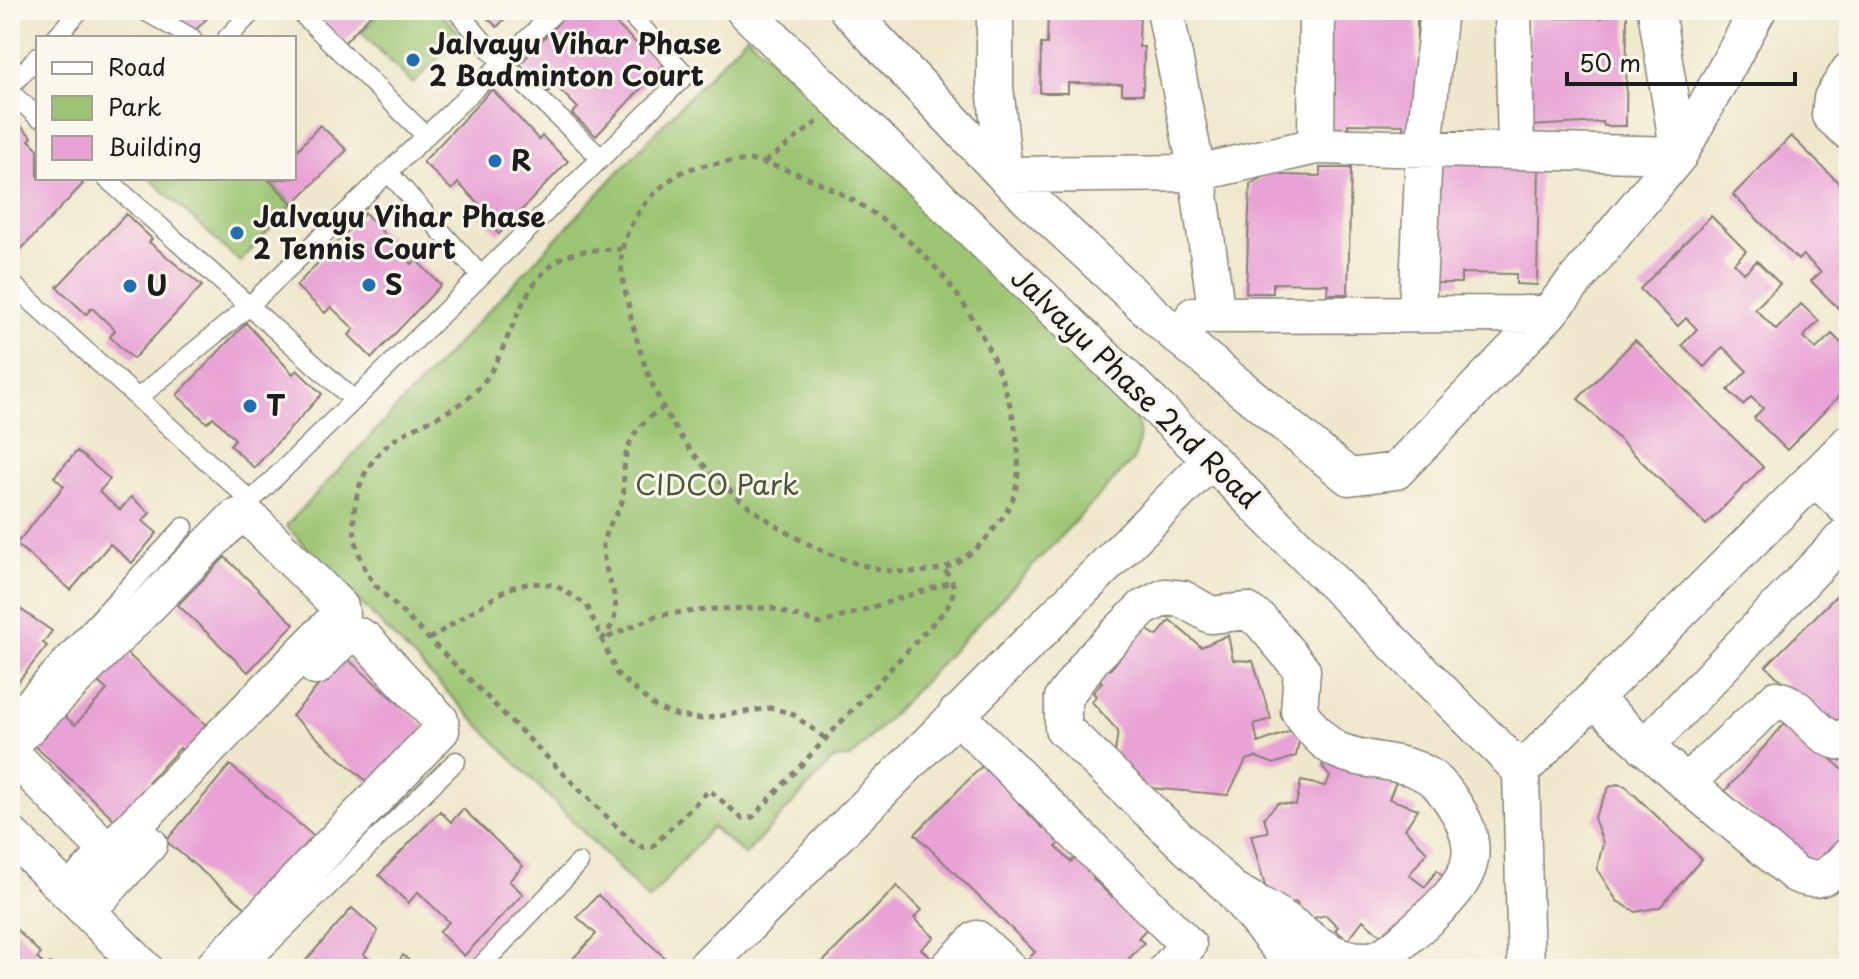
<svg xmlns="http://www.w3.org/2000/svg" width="1859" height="979" font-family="'Playpen Sans',sans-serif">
  <rect width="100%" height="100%" fill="#fbf7ec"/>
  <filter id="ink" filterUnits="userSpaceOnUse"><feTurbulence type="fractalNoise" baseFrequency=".0125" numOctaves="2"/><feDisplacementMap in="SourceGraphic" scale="16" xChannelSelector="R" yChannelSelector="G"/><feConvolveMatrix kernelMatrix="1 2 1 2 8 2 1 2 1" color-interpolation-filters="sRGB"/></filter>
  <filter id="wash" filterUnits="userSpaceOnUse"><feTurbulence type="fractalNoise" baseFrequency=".006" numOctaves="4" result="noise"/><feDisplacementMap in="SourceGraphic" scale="32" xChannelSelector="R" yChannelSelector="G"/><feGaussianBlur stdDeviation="1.8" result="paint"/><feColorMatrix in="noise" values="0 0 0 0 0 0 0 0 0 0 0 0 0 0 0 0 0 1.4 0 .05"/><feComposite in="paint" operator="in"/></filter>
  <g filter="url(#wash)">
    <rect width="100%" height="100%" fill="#efe7cb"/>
    <path fill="#9bc572" stroke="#5c7047" stroke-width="2" d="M382 10H437L462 35 413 84 361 32Z
      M747 35 1124 394C1137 418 1146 433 1133 460L851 758 834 759 745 855 712 827 649 900 286 526Z
      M149 178H265L293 204 240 262Z"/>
    <g id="blocks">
      <path fill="#e8a2d5" d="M170 10H215L190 36 166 14Z
        M322 10H375L344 43 320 20 326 14Z
        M479 10H513L497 27Z
        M570 10H608L614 16 611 19 636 43 639 39 665 63 596 136 572 114 578 108 555 85 549 92 520 64Z
        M1048 10H1140L1139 47H1144L1143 94H1122V84L1068 83V93H1040L1041 44H1047Z
        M1323 10H1358L1357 16 1395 17 1396 10 1417 11V137L1403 135V125L1348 124V135L1321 134Z
        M1529 11H1558L1559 18H1602V11H1627L1626 126H1604L1603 122 1529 126Z
        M492 89 539 140 542 136 568 161 499 234 475 211 481 206 458 183 452 190 423 162Z
        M10 116 32 137 29 140 38 149V178H77L83 184 14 257 10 253Z
        M320 125 347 150 293 204 269 180 294 178V154Z
        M1791 136 1849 193V319L1811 281 1821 272 1803 255 1798 260 1733 195Z
        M1436 157 1539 158 1537 285 1516 284V274L1461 273V283H1433Z
        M1282 167V175L1320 176V168H1351L1348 294H1327L1328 284 1273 283V293H1246L1250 184Z
        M365 213 412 264 416 260 441 285 372 358 349 335 354 329 331 307 325 313 296 286Z
        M126 214 152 239 149 242 202 286 133 359 110 337 115 330 92 308 86 314 57 287Z
        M1711 216 1746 251 1734 263 1744 273 1757 261 1780 284 1755 309 1776 330 1801 304 1819 321 1803 337 1816 349 1832 334 1849 351V386L1787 450 1754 418 1763 408 1751 397 1743 405 1728 390 1747 371 1723 347 1704 367 1682 345 1697 329 1686 318 1678 326 1640 289Z
        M246 323 293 374 297 370 322 394 254 468 230 445 235 439 213 417 207 423 177 395Z
        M1635 340 1763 467 1706 525 1578 399Z
        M77 451 110 479 99 492 120 510 131 497 150 513 143 521 157 533 132 563 110 544 71 590 16 544 64 486 54 477Z
        M225 557 294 624 248 672 178 605Z
        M1849 583V724L1837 736 1766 666Z
        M10 592 15 597 10 602 52 631 43 643 47 646 10 692Z
        M1170 620 1201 647 1228 635 1233 660 1253 661 1271 719 1254 724 1258 743 1302 727 1296 756 1274 764 1256 757 1246 760 1228 795 1128 786 1113 767 1118 731 1092 702 1096 696 1093 693 1102 682 1093 675 1103 665 1110 670 1144 628 1157 636Z
        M120 647 215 733 191 758 180 748 148 782 159 793 126 830 24 736 52 705 75 725 107 690 91 676Z
        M344 656 426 727 373 787 292 716Z
        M1787 721 1849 775V837L1817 873 1725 791Z
        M1330 755 1396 782 1389 799 1418 809 1405 829 1427 852 1409 875 1425 887 1437 870 1444 877 1418 925 1383 937 1363 920 1348 940 1335 930 1338 927 1326 915 1301 921 1297 902 1270 905 1251 835 1268 832 1264 817 1278 803 1296 805 1301 781 1325 786 1330 777 1322 766Z
        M987 761 1025 798 1019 804 1043 828 1048 823 1064 839 1056 847 1071 862 1078 855 1097 873 1093 879 1112 897 1115 893 1149 926 1138 938 1144 943 1119 969H1026L1022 965 1035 952 915 834Z
        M230 765 317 839 253 914 166 841Z
        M1617 784 1625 786 1702 859 1660 907 1636 912 1617 901 1597 869 1603 843 1594 818 1609 787Z
        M463 809 523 866 509 881 523 894 464 956 439 932 449 922 418 892 408 903 379 875 440 811 451 822Z
        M897 886 922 910 914 918 934 937 921 949 931 958 920 969H816Z
        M598 895 664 957 652 969 565 967 596 934 577 917Z
        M352 908 378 931 364 955 382 969 299 968Z
        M14 927 41 954 37 958 46 967 50 963 57 969H10V931Z
        M403 955 418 969H394Z"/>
    </g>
  </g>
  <g filter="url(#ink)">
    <use href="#blocks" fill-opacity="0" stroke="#868274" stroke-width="2"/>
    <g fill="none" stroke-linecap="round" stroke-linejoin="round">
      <g stroke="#868274" stroke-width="21">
        <path id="service" d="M143 10 192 38
          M298 10 426 136
          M456 10 502 63 601 158
          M55 38 80 10
          M227 38 254 10
          M10 87 38 56
          M10 92 38 117
          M388 172 481 276
          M106 178 354 400
          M10 282 251 501 686 75 626 10
          M138 398 249 306 557 10
          M10 715 184 527
          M244 969 456 761
          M478 969 579 863"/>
      </g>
      <g stroke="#868274" stroke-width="39">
        <path id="minor" d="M744 10 1211 460 1521 771
          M848 10 1004 175 1168 328 1349 477 1396 471 1548 314 1679 155 1758 10
          M995 10V86L1004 175 1197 173 1217 315
          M1165 10 1197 173 1316 146 1679 155 1656 10
          M1513 10 1516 151
          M1849 71 1832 98 1830 115 1849 132
          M1316 146 1317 10
          M1417 314 1424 147 1439 10
          M1194 315 1548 314
          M1814 477 1849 510
          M1593 699 1686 783 1776 699C1804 703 1814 738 1842 742L1849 735
          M956 714 1188 945 1167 969
          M10 745 235 518 244 515 252 520 340 607 341 613 328 627 69 892
          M1645 747 1849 532
          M10 752 108 851
          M1686 783 1795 874C1820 886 1831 874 1849 856
          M10 834 145 969
          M1231 889C1248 899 1267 908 1283 919 1311 938 1332 962 1369 960 1386 959 1401 942 1414 931 1467 884 1495 856 1443 789 1417 756 1372 766 1337 750 1323 743 1308 724 1299 711L1302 670 1261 621 1247 611 1211 615 1183 599 1165 597 1143 608 1092 659 1063 698V728L1231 889 1297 969
          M87 911 149 844
          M212 969 441 730 440 720 366 640 357 635 342 640 316 667
          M704 969 1211 460
          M947 969 977 939 1009 969
          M1526 969 1521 771 1849 443"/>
      </g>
      <path stroke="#868274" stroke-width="5" stroke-dasharray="6 6" stroke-linecap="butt" d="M749 160C820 174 887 214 936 268 982 319 1032 422 1015 492 1011 508 1000 521 990 534 978 549 958 565 939 569 848 590 716 500 672 423 651 388 639 352 630 313 626 293 619 272 622 251 627 221 655 187 681 173 699 163 728 163 749 160Z
        M765 162 817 122
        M622 249C602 250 575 248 557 261 517 288 511 348 482 384 458 414 419 421 390 443 346 478 344 543 375 585L629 839 644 848 652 847 709 790 742 818 753 817 947 608C956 590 956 583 943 568
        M664 407C639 423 625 440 624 471 623 482 625 491 622 502 617 517 603 530 603 547 603 584 632 603 602 640L658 615 715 609 771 608 820 624 954 581
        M429 639 509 588 531 583 555 585 587 605 617 674 656 708 678 716 702 719 770 708 791 713 825 738"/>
      <use href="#service" stroke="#fff" stroke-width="18"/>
      <use href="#minor" stroke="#fff" stroke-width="36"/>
    </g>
  </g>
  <g fill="#1f6fb2" stroke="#fbf7ec" stroke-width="3">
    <circle cx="413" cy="60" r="8"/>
    <circle cx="495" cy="161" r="8"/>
    <circle cx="237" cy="233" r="8"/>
    <circle cx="369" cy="285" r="8"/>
    <circle cx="130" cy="286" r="8"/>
    <circle cx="250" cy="406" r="8"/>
  </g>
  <g text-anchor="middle" stroke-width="6" stroke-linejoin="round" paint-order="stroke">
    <g font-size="28" font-weight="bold" fill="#1c1c1c" stroke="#fbf7ec" text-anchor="start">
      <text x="429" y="54">Jalvayu Vihar Phase<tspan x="429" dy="32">2 Badminton Court</tspan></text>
      <text x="511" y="171">R</text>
      <text x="253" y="227">Jalvayu Vihar Phase<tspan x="253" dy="32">2 Tennis Court</tspan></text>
      <text x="385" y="295">S</text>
      <text x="146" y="296">U</text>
      <text x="266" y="416">T</text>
    </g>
    <g font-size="28" fill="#1c1c1c" stroke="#fbf7ec">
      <text transform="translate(1135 388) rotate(44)" y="10">Jalvayu Phase 2nd Road</text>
    </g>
    <g font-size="28" fill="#48573a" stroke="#fbf7ec">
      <text x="717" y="495">CIDCO Park</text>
    </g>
  </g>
  <rect width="1859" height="979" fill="none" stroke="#fbf7ec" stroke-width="40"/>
  <rect x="36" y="36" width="260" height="144" fill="#fbf7ec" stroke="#a29f99" stroke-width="2"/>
  <rect x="52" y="62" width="40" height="12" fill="#ffffff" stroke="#a29f99" stroke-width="2"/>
  <text x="108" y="76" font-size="24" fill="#1c1c1c">Road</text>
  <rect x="52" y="96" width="40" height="24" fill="#9bc572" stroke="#a29f99" stroke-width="2"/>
  <text x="108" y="116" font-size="24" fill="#1c1c1c">Park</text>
  <rect x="52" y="136" width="40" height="24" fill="#e8a2d5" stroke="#a29f99" stroke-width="2"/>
  <text x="108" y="156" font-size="24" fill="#1c1c1c">Building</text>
  <path d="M1567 72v12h228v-12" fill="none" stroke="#1c1c1c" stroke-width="4"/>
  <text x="1579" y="72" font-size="24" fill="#1c1c1c" stroke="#fbf7ec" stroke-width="6" paint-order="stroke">50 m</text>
</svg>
